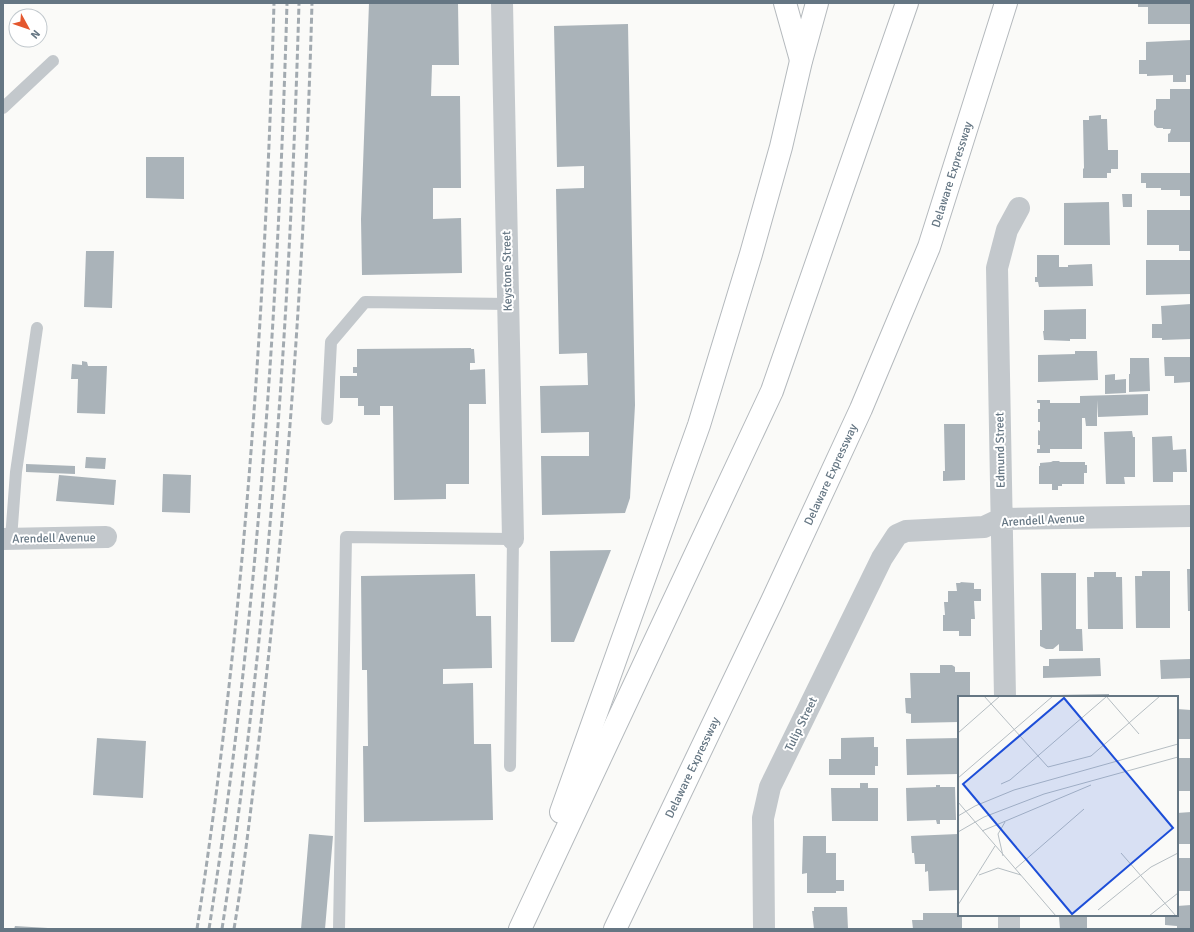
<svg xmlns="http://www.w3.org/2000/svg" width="1194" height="932" font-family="Signika,sans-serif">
  <rect width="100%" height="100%" fill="#fafaf8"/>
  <path fill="#aab3b9" d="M369 3H458L459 65H432L431 96H460L461 188H433V219L461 218 462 273 362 275 361 219Z
    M1138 3H1191V24H1148V7H1138Z
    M628 24 635 405 630 498 625 513 542 515 541 456H589V432L541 433 540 386 588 385 587 353 559 354 556 189 584 188V166L557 167 554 26Z
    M1191 40V75H1186V82H1173V75L1147 76V74H1139V60H1146V42Z
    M1170 89H1191V142H1168V134L1170 133 1171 129H1163V128H1157L1154 125V111L1156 109V99H1170Z
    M1101 115V119H1107L1108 150H1118V169H1111V173H1107V178H1083V169L1084 168 1083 120H1089V116Z
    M146 157H184V199L146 198Z
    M1141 173H1191V196H1180V190H1161V188H1146V183H1141Z
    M1122 194H1132V207H1123Z
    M1109 202 1110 245H1064V203Z
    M1147 210H1191V251H1179V245H1147Z
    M86 251H114L112 308 84 307Z
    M1037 255H1059V267H1068V265L1092 264 1093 286 1039 287 1038 282H1035V277H1037Z
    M1146 260H1191V294L1146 295Z
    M1191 304V339L1162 340V338H1152V324H1162L1161 306Z
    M1086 309V339H1070V341L1044 340 1043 331H1044V310Z
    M471 348V349H474L475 363H470V370L485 369 486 404H469V484H446V499L394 500 393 406H380V415H364V406H358V398H340V376H357V373H353V367H357V349Z
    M1075 351H1097L1098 380 1038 382V355L1075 354Z
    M1164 357H1191V382L1174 383V376H1165Z
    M1130 358H1149L1150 391 1129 392V374H1130Z
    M82 361 87 362 88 366H107L105 414 77 413 78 379H71L72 364 82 365Z
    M1115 374V380L1126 379V393L1105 394V375Z
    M1148 394V415L1098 417 1097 400V426H1086L1085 418H1082V449H1050V453H1037V449H1040V445H1038V430L1040 431V422H1038V409H1040V403H1037V400H1050V403H1080V396Z
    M944 424H965V480L943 481V471H945Z
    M1132 431 1133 437H1135V477H1124L1125 484H1106L1104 432Z
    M1172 436 1173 450 1186 449 1187 472H1173V482H1153L1152 437Z
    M86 457 106 458 105 469 85 468Z
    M1053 461H1059L1060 462H1085V465H1087V473H1084V484H1062V486H1058V490H1052V484H1039V466H1040V463L1051 462Z
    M26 464 75 466V474L26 472Z
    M163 474 191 475 190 513 162 512Z
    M59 475 116 480 114 505 56 501Z
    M611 550 574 642H551L550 551Z
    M1187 569H1191V611H1188Z
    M1142 571H1170V628H1136L1135 576H1142Z
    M1094 572H1116V577H1122L1123 629H1088L1087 577H1094Z
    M1041 573H1076V629H1082L1083 651H1059V644L1053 649H1046L1040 646V630H1042Z
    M475 574 476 616H491L492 668 443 669V684L473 683 474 744H491L493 820 364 822 363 746H368L367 670H362L361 576Z
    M960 582 974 583V589H981V601H974L975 619H971V636H959V631H943V615H945L944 602H948V591H957L956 583H961Z
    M1100 658 1101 676 1043 678V666H1049V659Z
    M1191 659V678L1161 679 1160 660Z
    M940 665H952L955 667V672H970V697H959V722L911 723V714L906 713 905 698H911L910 673H940Z
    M1109 694V695H1117V697H1056V695Z
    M1177 709 1191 710V739H1177Z
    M874 737V747H878V766H875V775H829V759H841V738Z
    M97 738 146 741 143 798 93 795Z
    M959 738V774L907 775 906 739Z
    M1177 758H1191V791H1177Z
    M860 783H868V788H878V821H832L831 788H860Z
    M936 785H940V787H955L956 820H940V824H937L936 820 907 821 906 788 936 787Z
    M1191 812V844H1177V813Z
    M309 834 333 836 325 929H301Z
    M958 834 959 890 929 891 928 871 925 872V864H915L914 853H912L911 836Z
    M803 836H826V853H836V880H844V891H836V893H807V873L802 874Z
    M1177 858H1191V891H1177Z
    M1191 905V929H1177V926L1165 925V915H1177V906Z
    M814 907H847L848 929H814L812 911H814Z
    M923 913H959V915H962V929H913L912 920H923Z
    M1053 915H1087V929H1060L1059 917H1053Z
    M15 926 48 928V929H14Z"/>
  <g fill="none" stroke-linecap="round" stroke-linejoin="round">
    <g stroke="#b4b9bd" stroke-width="24">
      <g id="highway">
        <path d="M785 3 801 60"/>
        <path d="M561 812 699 425 751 254 781 147 801 61 817 3"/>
        <path d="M520 929 772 391 907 3"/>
        <path id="s1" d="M615 929 772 601 861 409 929 247 1006 3"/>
      </g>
    </g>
    <path stroke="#c3c8cc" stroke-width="12" d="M3 108 53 61
      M327 419 331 342 365 302 508 304
      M11 539 16 472 37 328
      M339 929 346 537 513 539 510 766"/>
    <path stroke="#c3c8cc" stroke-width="22" d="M502 3 513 539
      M3 539 106 537
      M1005 697 997 268 1007 230 1019 208
      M1009 915V929
      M764 929 763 818 770 787 882 558 897 535 906 531 984 527 1001 519 1191 516"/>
    <use href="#highway" stroke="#fff" stroke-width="22"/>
    <path stroke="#a2aab0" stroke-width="3" stroke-dasharray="6 3" stroke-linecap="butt" d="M197 929C244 623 265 313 274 3
      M209 929C257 623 278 313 287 3
      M222 929C269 623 290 313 299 3
      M234 929C244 869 251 809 258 748 288 501 305 252 312 3"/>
  </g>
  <g text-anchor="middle" stroke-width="4" stroke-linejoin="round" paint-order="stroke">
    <g font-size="12" fill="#657683" stroke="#fff">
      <text dy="4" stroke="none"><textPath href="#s1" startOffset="827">Delaware Expressway</textPath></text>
      <text transform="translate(507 271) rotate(-91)" y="4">Keystone Street</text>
      <text transform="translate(1000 450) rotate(-91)" y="4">Edmund Street</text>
      <text dy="4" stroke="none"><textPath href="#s1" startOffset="503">Delaware Expressway</textPath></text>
      <text transform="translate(1043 520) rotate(-3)" y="4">Arendell Avenue</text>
      <text transform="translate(54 538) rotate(-1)" y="4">Arendell Avenue</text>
      <text transform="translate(801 724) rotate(-64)" y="4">Tulip Street</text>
      <text dy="4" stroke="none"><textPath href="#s1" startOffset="179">Delaware Expressway</textPath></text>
    </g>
  </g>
  <g transform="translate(958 696)">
    <rect width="220" height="220" fill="#fafaf8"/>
    <path fill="none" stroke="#b5bdc2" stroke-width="1" d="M26 0 90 71 133 60 202 0M148 0 181 38M0 37 42 0M0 82 95 0M43 88 52 84 148 1M0 106 98 220M0 120 17 110 56 94 220 48M24 135 133 89M0 136 26 121 86 98 220 61M163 157 218 220M45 160 40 138 47 126M57 173 126 113M21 179 40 172 63 179M0 209 37 150M140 214 193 171 220 157M191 220 220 197"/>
    <path fill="#1d4ed8" fill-opacity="0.15" stroke="#1d4ed8" stroke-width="2" d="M106 2 215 132 114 218 5 88Z"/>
    <rect width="220" height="220" fill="none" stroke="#657683" stroke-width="2"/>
  </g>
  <rect width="1194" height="932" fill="none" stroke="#657683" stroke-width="8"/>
  <g transform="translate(28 28) rotate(130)"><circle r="19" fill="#ffffff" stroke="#c1c8cd"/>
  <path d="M0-3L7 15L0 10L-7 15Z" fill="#e4572e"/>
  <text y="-6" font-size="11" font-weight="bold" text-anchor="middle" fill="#657683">N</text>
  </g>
</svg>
